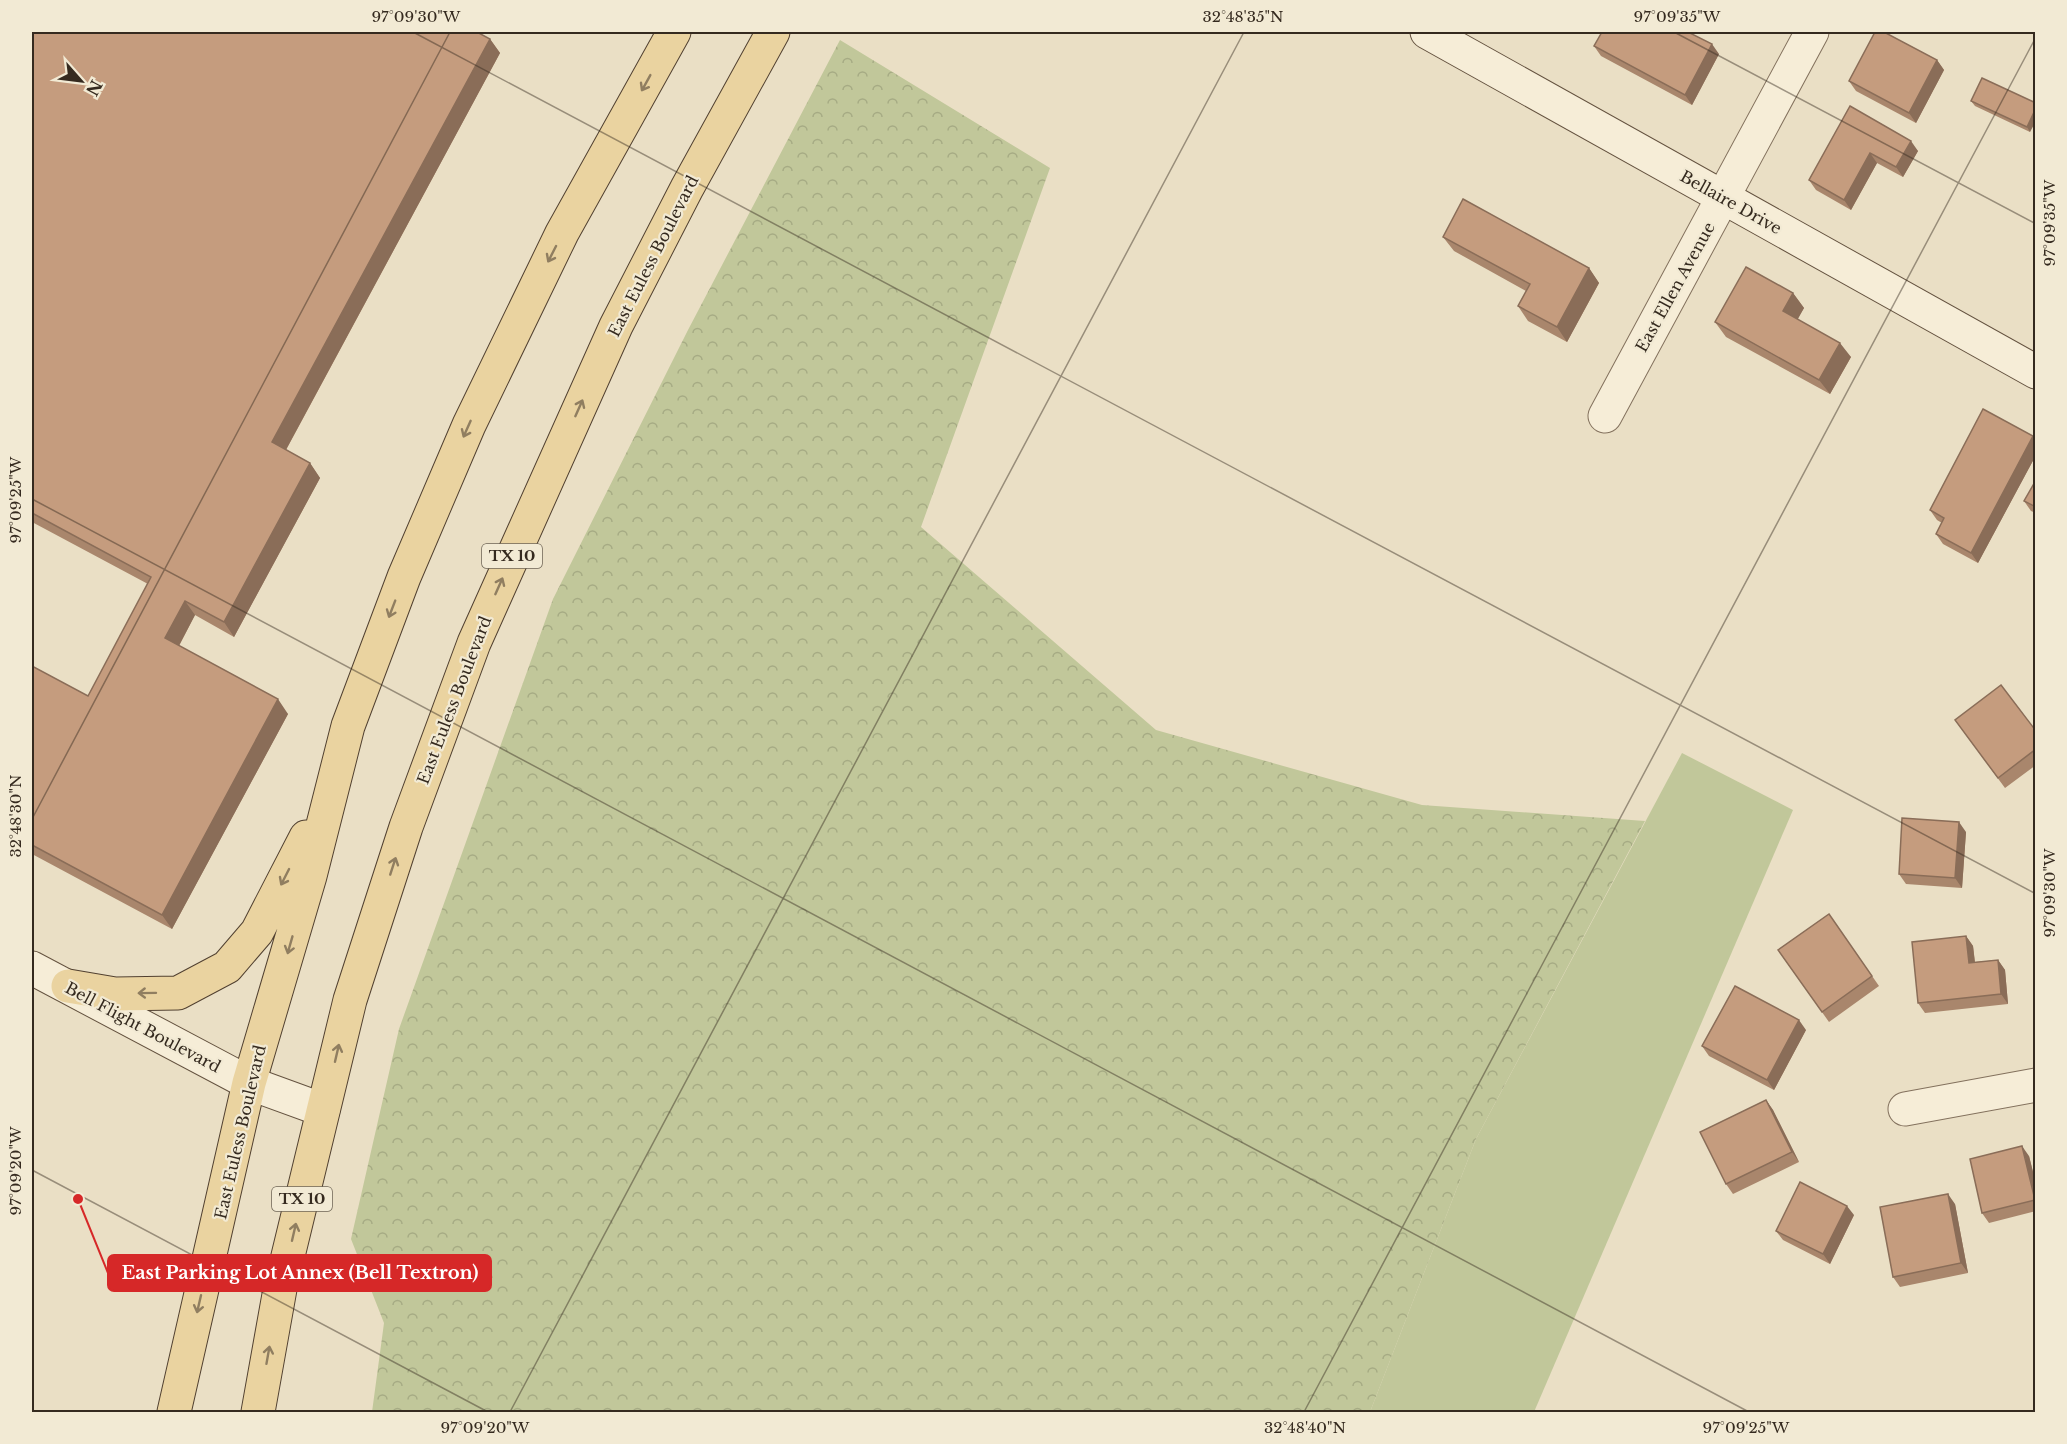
<svg xmlns="http://www.w3.org/2000/svg" width="2067" height="1444" font-family="'Libre Baskerville',serif">
  <defs>
    <pattern id="forest-crowns" width="20" height="18" patternUnits="userSpaceOnUse" patternTransform="scale(1.5)"><rect width="20" height="18" fill="#c1c79a"/><path d="M2 6a3 3 0 1 1 6 0M12 15a3 3 0 1 1 6 0" fill="none" stroke="#a6ab84"/></pattern>
  </defs>
  <rect width="100%" height="100%" fill="#eadfc5"/>
  <path fill="#c1c79a" d="M1682 753 1793 810 1534 1412H1370L1476 1139Z"/>
  <path fill="url(#forest-crowns)" d="M840 40 1050 168 921 527 1156 730 1422 805 1645 821 1476 1139 1370 1412H372L384 1323 351 1239 399 1029 553 599 688 330Z"/>
  <g fill="none" stroke-linecap="round" stroke-linejoin="round">
    <g stroke="#83715d" stroke-width="35">
      <path id="street" d="M1605 416 1812 32
        M1905 1109 2036 1085"/>
    </g>
    <g stroke="#655340" stroke-width="35">
      <path id="secondary" d="M1427 32 2036 372
        M32 968 249 1083 323 1110"/>
    </g>
    <g stroke="#514030" stroke-width="35">
      <path id="primary" d="M68 986 115 994 178 993 227 967 257 932 306 837
        M174 1412 249 1083 310 876 348 726 404 577 469 425 562 233 674 32
        M258 1412 280 1289 350 1000 406 827 474 643 616 326 687 188 773 32"/>
    </g>
    <use href="#street" stroke="#f6edd7" stroke-width="33"/>
    <use href="#secondary" stroke="#f6edd7" stroke-width="33"/>
    <use href="#primary" stroke="#ead3a0" stroke-width="33"/>
  </g>
  <path fill="#a9866c" d="M32 32 490 39 500 53 286 450 310 463 320 478 234 637 195 615 179 646 288 714 172 929 32 854V666L88 696 148 584 32 522Z
    M1594 46 1719 54 1692 105 1601 56Z
    M1937 60 1944 70 1916 123 1856 91 1849 81Z
    M1971 101 2036 103 2030 132 1975 106Z
    M1850 106 1918 151 1903 177 1877 163 1851 210 1816 190 1809 180Z
    M1443 237 1589 268 1599 283 1567 342 1528 321 1518 306 1526 291 1454 251Z
    M1793 293 1804 308 1797 319 1851 357 1830 394 1726 337 1715 322Z
    M2036 439V455L1978 563 1943 544 1936 534 1942 523 1937 520 1930 510Z
    M2036 480V513L2031 511 2024 501Z
    M1955 720 2036 731V765L2005 788Z
    M1966 832 1962 888 1906 884 1899 874Z
    M1829 914 1879 986 1829 1022 1778 950Z
    M1966 936 1973 946 1975 962 1998 960 2005 970 2008 1004 1925 1013 1918 1003Z
    M1806 1030 1774 1090 1709 1056 1702 1046Z
    M1766 1100 1773 1110 1799 1162 1733 1194 1726 1184Z
    M2029 1156 2036 1184V1211L1989 1223 1982 1213Z
    M1955 1204 1968 1273 1900 1287 1893 1277Z
    M1854 1215 1830 1264 1783 1240 1776 1231Z"/>
  <path fill="#8a6d58" d="M490 39 500 53 282 457 272 442Z
    M1712 44 1719 54 1692 105 1685 95Z
    M1937 60 1944 70 1916 123 1909 113Z
    M2036 108V121L2030 132 2027 127Z
    M1911 141 1918 151 1903 177 1896 167Z
    M1870 153 1877 163 1851 210 1844 200Z
    M1589 268 1599 283 1567 342 1557 327Z
    M1793 293 1804 308 1794 326 1783 311Z
    M1840 343 1851 357 1830 394 1819 380Z
    M2033 436 2036 439V455L1978 563 1971 553Z
    M310 463 320 478 234 637 224 622Z
    M185 601 195 615 175 653 165 638Z
    M278 699 288 714 172 929 162 915Z
    M1959 822 1966 832 1962 888 1955 878Z
    M1966 936 1973 946 1976 973 1969 963Z
    M1998 960 2005 970 2008 1004 2001 994Z
    M1799 1020 1806 1030 1774 1090 1767 1080Z
    M1766 1100 1773 1110 1799 1162 1792 1152Z
    M2022 1146 2029 1156 2036 1184V1201Z
    M1948 1194 1955 1204 1968 1273 1961 1263Z
    M1847 1206 1854 1215 1830 1264 1823 1254Z"/>
  <path fill="#c59c7e" stroke="#8a6d58" stroke-width="1.5" d="M32 32H477L490 39 272 442 310 463 224 622 185 601 165 638 278 699 162 915 32 845V666L88 696 151 577 32 513Z
    M1602 32H1688L1712 44 1685 95 1594 46Z
    M1875 32H1884L1937 60 1909 113 1849 81Z
    M1982 78 2036 103V108L2027 127 1971 101Z
    M1850 106 1911 141 1896 167 1870 153 1844 200 1809 180Z
    M1463 199 1589 268 1557 327 1518 306 1530 284 1443 237Z
    M1746 267 1793 293 1783 311 1840 343 1819 380 1715 322Z
    M1983 409 2033 436 1971 553 1936 534 1944 518 1930 510Z
    M2036 480V507L2024 501Z
    M2001 685 2036 731V749L1998 778 1955 720Z
    M1902 818 1959 822 1955 878 1899 874Z
    M1829 914 1872 976 1822 1012 1778 950Z
    M1966 936 1969 963 1998 960 2001 994 1918 1003 1912 942Z
    M1735 986 1799 1020 1767 1080 1702 1046Z
    M1766 1100 1792 1152 1726 1184 1700 1132Z
    M2022 1146 2035 1200 1982 1213 1970 1159Z
    M1800 1182 1847 1206 1823 1254 1776 1231Z
    M1948 1194 1961 1263 1893 1277 1880 1207Z"/>
  <defs><path id="oneway-shaft" d="M-6 0H5M1.5-3L5.5 0L1.5 3" fill="none" stroke-width="1.6" stroke-linecap="round" stroke-linejoin="round" transform="scale(1.5)"/></defs>
  <g stroke="#907e60">
    <use href="#oneway-shaft" transform="translate(646 83) rotate(119)"/>
    <use href="#oneway-shaft" transform="translate(552 254) rotate(117)"/>
    <use href="#oneway-shaft" transform="translate(579 408) rotate(-66)"/>
    <use href="#oneway-shaft" transform="translate(467 429) rotate(114)"/>
    <use href="#oneway-shaft" transform="translate(499 586) rotate(-66)"/>
    <use href="#oneway-shaft" transform="translate(392 609) rotate(111)"/>
    <use href="#oneway-shaft" transform="translate(393 866) rotate(-72)"/>
    <use href="#oneway-shaft" transform="translate(285 877) rotate(117)"/>
    <use href="#oneway-shaft" transform="translate(290 945) rotate(106)"/>
    <use href="#oneway-shaft" transform="translate(147 993) rotate(179)"/>
    <use href="#oneway-shaft" transform="translate(337 1053) rotate(-77)"/>
    <use href="#oneway-shaft" transform="translate(294 1232) rotate(-77)"/>
    <use href="#oneway-shaft" transform="translate(199 1304) rotate(103)"/>
    <use href="#oneway-shaft" transform="translate(268 1355) rotate(-80)"/>
  </g>
  <path fill="none" stroke="#352a1f" stroke-width="1.5" stroke-opacity="0.45" d="M413 32 2036 894M1674 32 2036 224M32 499 1749 1412M32 819 450 32M32 1170 488 1412M510 1412 1244 32M1304 1412 2036 37"/>
  <g text-anchor="middle" stroke-width="4.5" stroke-linejoin="round" paint-order="stroke">
    <g fill="#f2ead4" stroke="#6e6455" stroke-width="1.5">
      <rect x="482" y="544" width="60" height="24" rx="4.5"/>
      <rect x="272" y="1187" width="60" height="24" rx="4.5"/>
    </g>
    <g font-size="15" font-weight="bold" fill="#352a1f">
      <text x="512" y="561">TX 10</text>
      <text x="302" y="1204">TX 10</text>
    </g>
    <g font-size="16" fill="#352a1f" stroke="#f2ead4">
      <text transform="translate(1731 202) rotate(29)" y="6">Bellaire Drive</text>
      <text transform="translate(653 256) rotate(-63)" y="6">East Euless Boulevard</text>
      <text transform="translate(1675 287) rotate(-61)" y="6">East Ellen Avenue</text>
      <text transform="translate(454 700) rotate(-69)" y="6">East Euless Boulevard</text>
      <text transform="translate(143 1027) rotate(28)" y="6">Bell Flight Boulevard</text>
      <text transform="translate(240 1132) rotate(-77)" y="6">East Euless Boulevard</text>
    </g>
  </g>
  <path fill="none" stroke="#d62828" stroke-width="2" d="M78 1199L108 1273"/>
  <circle fill="#d62828" stroke="#f2ead4" stroke-width="2" cx="78" cy="1199" r="6"/>
  <rect fill="#d62828" stroke="#d62828" stroke-width="2" x="108" y="1255" width="383" height="36" rx="6"/>
  <g font-size="18" text-anchor="middle" font-weight="bold" fill="#fff">
    <text x="300" y="1279">East Parking Lot Annex (Bell Textron)</text>
  </g>
  <rect width="2067" height="1444" fill="none" stroke="#f2ead4" stroke-width="66"/>
  <g transform="translate(81 81) rotate(118)" stroke="#f2ead4" stroke-width="4.5" paint-order="stroke">
  <path d="M0-4.5L10 22L0 15L-10 22Z" fill="#352a1f"/>
  <text y="-9" font-size="16" font-weight="bold" text-anchor="middle" fill="#352a1f">N</text>
  </g>
  <rect x="33" y="33" width="2001" height="1378" fill="none" stroke="#352a1f" stroke-width="2"/>
  <g font-size="15" text-anchor="middle" fill="#352a1f">
    <text x="416" y="22">97°09'30"W</text>
    <text x="1243" y="22">32°48'35"N</text>
    <text x="1677" y="22">97°09'35"W</text>
    <text transform="translate(2050 223) rotate(-90)" y="5">97°09'35"W</text>
    <text transform="translate(16 500) rotate(-90)" y="5">97°09'25"W</text>
    <text transform="translate(16 816) rotate(-90)" y="5">32°48'30"N</text>
    <text transform="translate(2050 893) rotate(-90)" y="5">97°09'30"W</text>
    <text transform="translate(16 1171) rotate(-90)" y="5">97°09'20"W</text>
    <text x="485" y="1433">97°09'20"W</text>
    <text x="1305" y="1433">32°48'40"N</text>
    <text x="1746" y="1433">97°09'25"W</text>
  </g>
</svg>
